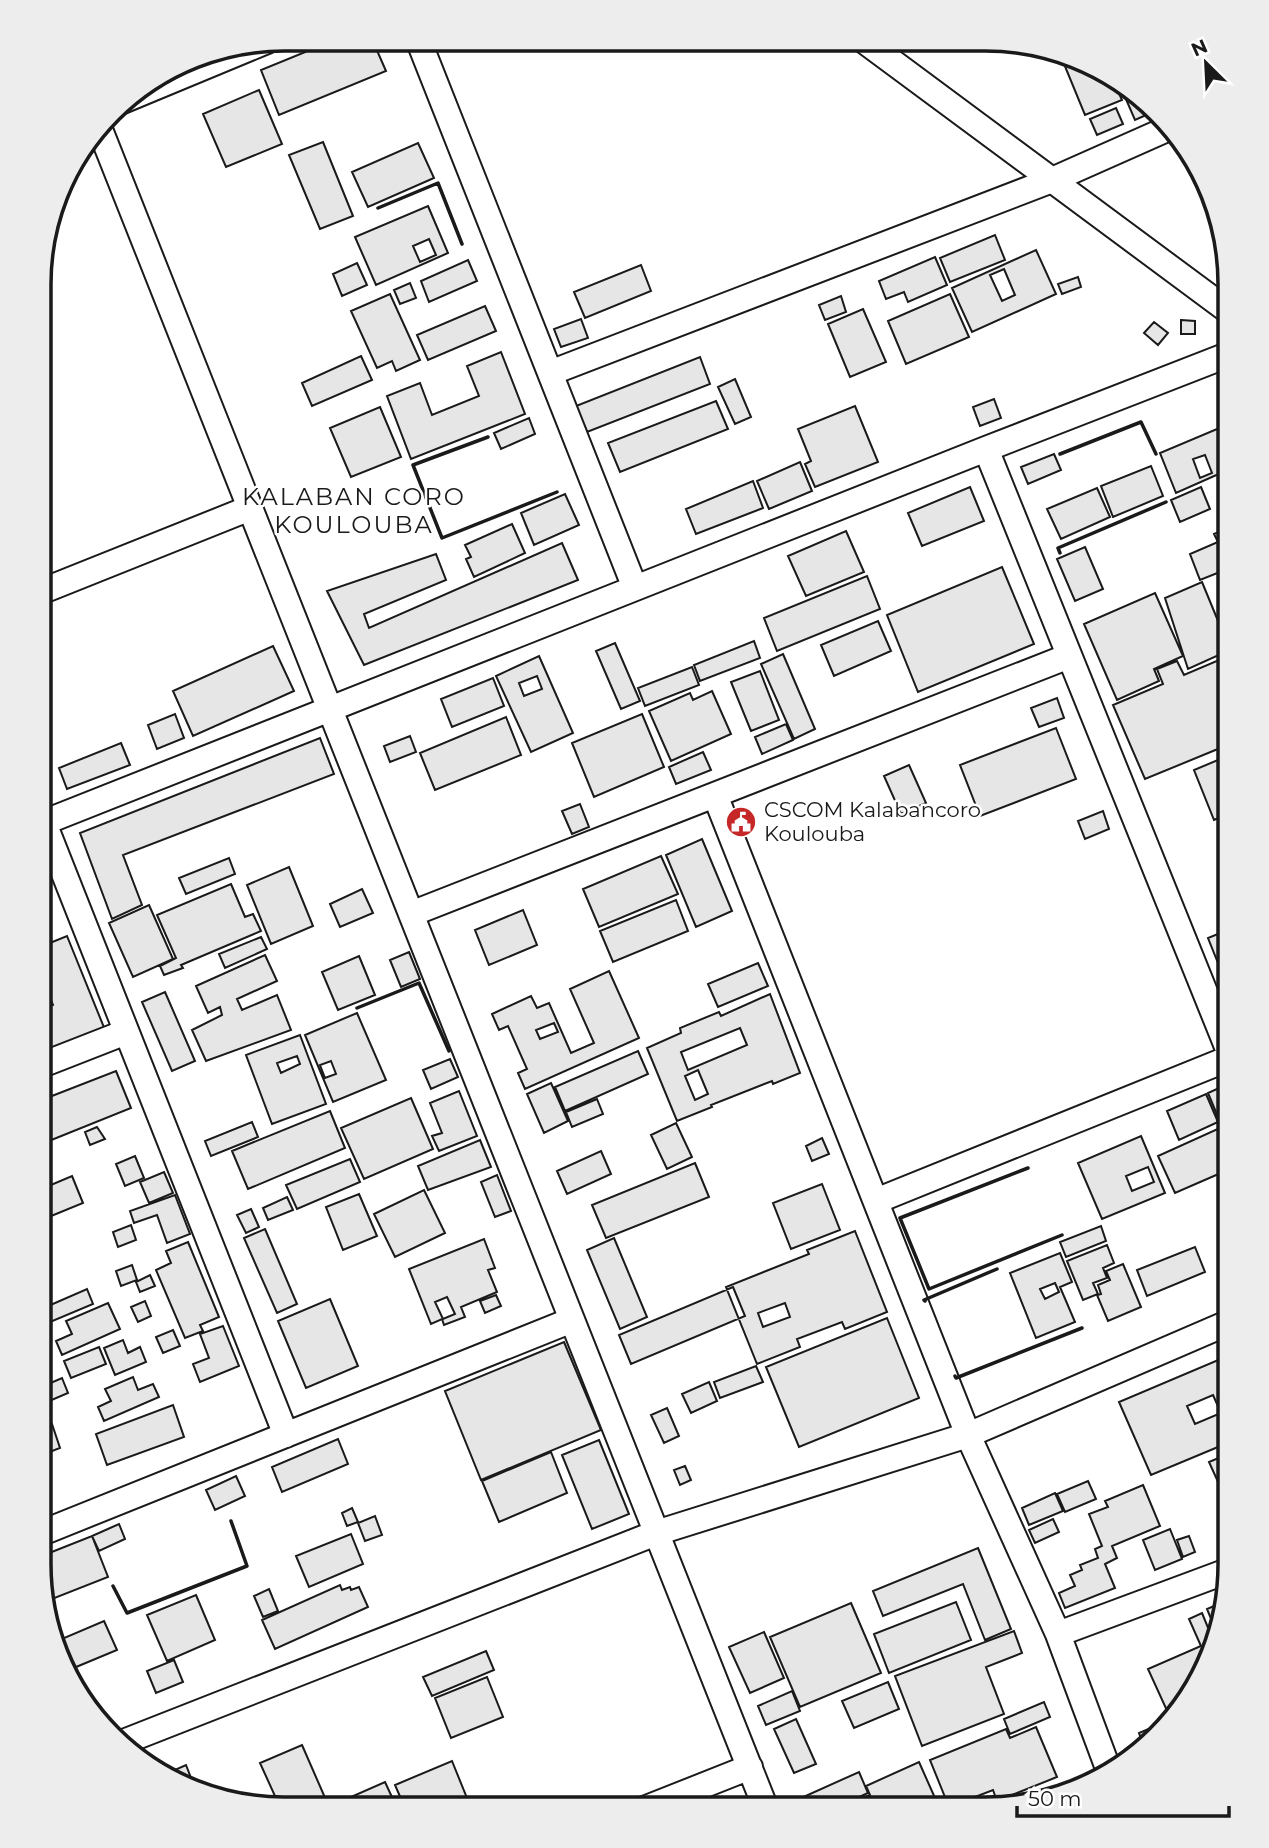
<svg xmlns="http://www.w3.org/2000/svg" width="1269" height="1848" font-family="Montserrat,sans-serif">
  <rect width="100%" height="100%" fill="#fff"/>
  <path fill="#e6e6e6" stroke="#1a1a1a" stroke-width="2" fill-rule="evenodd" d="M337 39H372L386 71 279 115 261 70Z
    M1062 59 1113 80 1122 100 1085 115Z
    M1119 83 1134 89 1153 112 1135 120Z
    M259 90 282 144 226 167 203 114Z
    M1116 108 1123 124 1097 135 1090 119Z
    M323 142 353 216 320 229 289 155Z
    M418 143 434 178 368 207 352 172Z
    M428 206 448 253 376 285 355 237ZM429 239 436 255 420 262 413 246Z
    M995 235 1005 260 950 282 940 258Z
    M1036 250 1056 294 972 332 952 288ZM1004 269 1015 295 1002 301 990 275Z
    M935 257 947 285 908 302 904 292 886 299 879 281Z
    M468 260 477 281 429 302 421 281Z
    M357 263 367 285 342 296 333 274Z
    M641 265 651 291 585 318 574 292Z
    M1078 277 1081 287 1062 294 1058 284Z
    M410 283 416 298 400 304 394 290Z
    M390 294 420 360 396 371 392 361 377 368 351 311Z
    M950 294 969 337 906 364 888 321Z
    M841 296 846 312 825 320 819 305Z
    M485 306 496 331 428 360 417 335Z
    M863 309 886 362 850 377 828 324Z
    M581 319 588 338 561 347 554 329Z
    M1181 320 1195 321V334H1181Z
    M1154 322 1168 333 1158 345 1144 333Z
    M501 352 525 414 411 459 387 396 420 383 432 415 479 396 467 366Z
    M361 356 372 380 312 406 302 383Z
    M700 357 710 384 587 432 576 406Z
    M735 379 751 417 735 424 718 387Z
    M994 399 1001 418 980 426 973 407Z
    M716 401 728 429 620 472 608 443Z
    M855 406 878 462 815 487 805 464 811 461 798 429Z
    M380 407 401 457 351 477 330 428Z
    M529 418 535 434 501 449 494 433Z
    M1217 429 1221 436 1230 432V469L1176 493 1160 453ZM1205 455 1212 473 1200 478 1193 459Z
    M1054 454 1061 470 1028 484 1021 467Z
    M800 462 812 491 769 509 757 481Z
    M1151 466 1163 496 1113 517 1101 486Z
    M753 481 763 508 696 534 686 509Z
    M970 487 984 521 922 546 908 513Z
    M1201 487 1210 509 1180 522 1171 500Z
    M1097 488 1110 517 1061 539 1047 509Z
    M565 494 579 525 534 545 521 513Z
    M512 524 525 553 474 577 466 559 471 557 465 545Z
    M1230 527V568L1200 580 1190 554 1218 542 1214 534Z
    M846 531 864 572 806 596 788 556Z
    M562 543 578 580 364 665 327 591 436 554 446 580 364 614 369 628Z
    M1085 547 1103 589 1075 601 1057 559Z
    M1002 567 1034 644 918 692 887 615Z
    M867 576 880 609 777 651 764 618Z
    M1202 582 1230 650 1188 669 1165 598Z
    M1155 593 1183 656 1154 669 1159 681 1117 700 1084 624Z
    M878 621 891 651 834 676 821 645Z
    M754 641 760 658 700 681 694 665Z
    M615 643 640 701 621 709 596 651Z
    M273 646 294 691 193 736 173 691Z
    M783 654 815 729 794 739 761 664Z
    M539 656 573 733 531 752 496 676ZM537 676 542 689 524 696 519 683Z
    M1226 657 1230 667V744L1145 779 1113 705 1163 684 1157 669 1177 661 1184 675Z
    M692 667 699 685 645 706 638 688Z
    M760 671 779 720 751 731 731 682Z
    M493 678 504 706 452 727 441 699Z
    M712 691 731 734 671 761 649 711 690 693 693 700Z
    M1057 698 1064 718 1039 727 1031 708Z
    M175 714 184 738 157 749 148 725Z
    M642 714 664 767 594 797 572 743Z
    M506 717 521 755 435 790 420 753Z
    M786 724 793 740 762 754 755 737Z
    M1056 728 1076 779 980 816 960 765Z
    M410 736 416 752 390 762 384 746Z
    M320 738 334 774 123 855 142 905 112 919 80 833Z
    M121 743 130 765 67 789 59 768Z
    M703 752 711 770 676 784 669 767Z
    M1230 755V813L1214 820 1194 770Z
    M909 765 926 803 901 814 884 776Z
    M580 804 589 827 572 834 562 811Z
    M1103 811 1109 829 1085 839 1078 821Z
    M702 839 732 911 696 927 666 855Z
    M661 856 678 894 599 927 583 889Z
    M229 858 235 874 186 894 179 878Z
    M289 867 313 926 271 944 247 885Z
    M231 884 245 917 253 914 261 931 181 965 183 968 164 975 160 966 176 958 157 915Z
    M362 889 373 913 340 927 330 904Z
    M676 900 688 931 613 962 600 931Z
    M149 905 173 959 133 977 109 923Z
    M523 910 537 945 489 965 475 930Z
    M1230 929V993L1208 938Z
    M67 936 105 1030 39 1057V1010L53 1005 45 985 39 987 40 947Z
    M261 937 267 949 225 968 219 954Z
    M409 952 420 979 401 987 390 960Z
    M265 955 277 981 237 999 242 1010 277 995 291 1030 206 1061 192 1030 222 1015 220 1007 208 1013 196 986Z
    M359 956 375 995 338 1010 322 972Z
    M758 963 768 986 718 1007 708 984Z
    M609 971 639 1038 525 1089 518 1073 527 1069 508 1026 499 1030 492 1014 531 996 537 1008 549 1003 571 1053 594 1043 570 989ZM554 1023 558 1032 540 1039 536 1030Z
    M165 992 195 1061 172 1071 142 1002Z
    M770 994 800 1073 773 1084 772 1081 711 1105 712 1107 677 1121 647 1048 681 1033 680 1028 719 1012 721 1016ZM740 1028 747 1045 688 1070 681 1052ZM698 1070 708 1094 695 1100 685 1076Z
    M357 1013 386 1080 333 1102 305 1035ZM331 1061 336 1074 325 1078 320 1065Z
    M300 1035 326 1104 272 1124 246 1055ZM297 1056 300 1064 281 1073 277 1063Z
    M638 1051 648 1074 565 1111 555 1087Z
    M450 1059 458 1077 431 1089 423 1070Z
    M116 1071 131 1108 39 1145V1101Z
    M551 1083 568 1121 544 1133 527 1094Z
    M1230 1083V1129L1228 1130 1222 1115 1218 1117 1208 1093Z
    M459 1091 477 1136 439 1151 432 1136 442 1133 430 1103Z
    M1206 1094 1218 1122 1179 1140 1167 1111Z
    M411 1098 433 1149 364 1179 341 1128Z
    M597 1099 603 1114 572 1127 566 1112Z
    M330 1111 345 1148 248 1189 232 1151Z
    M252 1122 258 1137 211 1156 205 1141Z
    M676 1123 692 1157 667 1169 651 1135Z
    M97 1127 105 1139 90 1145 85 1132Z
    M1222 1127 1230 1144V1169L1175 1193 1158 1156Z
    M1141 1136 1165 1193 1102 1219 1078 1163ZM1148 1167 1154 1182 1132 1191 1126 1176Z
    M822 1138 829 1154 812 1161 806 1146Z
    M480 1140 491 1167 428 1190 418 1166Z
    M601 1151 611 1174 567 1194 557 1171Z
    M135 1156 144 1178 125 1186 116 1164Z
    M350 1159 360 1182 297 1209 286 1185Z
    M695 1163 709 1197 606 1238 592 1205Z
    M164 1172 173 1193 149 1203 140 1182Z
    M497 1175 511 1211 495 1217 481 1182Z
    M72 1176 83 1203 39 1221V1190Z
    M822 1184 840 1230 791 1249 773 1203Z
    M424 1190 445 1233 395 1257 374 1214Z
    M359 1194 377 1236 343 1250 326 1207Z
    M175 1195 190 1234 167 1243 157 1215 134 1223 130 1211Z
    M287 1197 293 1210 268 1220 263 1208Z
    M251 1209 259 1227 246 1233 237 1215Z
    M131 1225 136 1240 118 1247 113 1232Z
    M1101 1226 1106 1241 1066 1257 1060 1242Z
    M265 1229 297 1304 277 1313 244 1238Z
    M855 1231 887 1312 845 1329 842 1322 797 1339 800 1347 757 1364 726 1287 809 1254 807 1250ZM785 1303 790 1317 763 1327 758 1313Z
    M614 1238 647 1317 620 1329 587 1250Z
    M484 1239 495 1268 488 1270 497 1292 461 1307 465 1317 444 1325 442 1319 431 1324 409 1269ZM447 1297 455 1314 443 1319 435 1302Z
    M188 1242 219 1317 200 1325 203 1331 185 1338 156 1270 171 1263 166 1251Z
    M1107 1245 1114 1263 1103 1268 1107 1278 1093 1283 1098 1294 1083 1300 1067 1261Z
    M1195 1247 1205 1272 1147 1296 1137 1270Z
    M1060 1253 1072 1282 1060 1287 1075 1322 1036 1338 1010 1273ZM1055 1283 1059 1292 1045 1299 1040 1289Z
    M1123 1264 1141 1307 1108 1321 1097 1295 1101 1294 1098 1285 1110 1280 1106 1271Z
    M132 1265 137 1280 121 1286 116 1271Z
    M150 1275 155 1286 140 1292 136 1282Z
    M733 1287 745 1316 631 1364 619 1335Z
    M87 1289 93 1304 43 1325 39 1316V1310Z
    M496 1295 501 1306 485 1313 480 1301Z
    M330 1299 358 1366 306 1388 278 1321Z
    M145 1301 151 1316 138 1322 131 1307Z
    M108 1303 120 1329 62 1355 56 1341 72 1334 66 1321Z
    M887 1318 919 1398 799 1447 766 1367Z
    M223 1326 239 1366 200 1382 193 1364 209 1358 200 1334Z
    M173 1330 180 1346 163 1353 156 1337Z
    M123 1340 128 1353 140 1347 146 1362 115 1375 104 1348Z
    M564 1342 601 1430 481 1480 445 1391Z
    M42 1344 48 1357 39 1361V1345Z
    M99 1347 106 1364 71 1378 64 1361Z
    M1230 1355V1442L1151 1475 1119 1402ZM1213 1395 1221 1413 1195 1424 1187 1406Z
    M756 1366 763 1382 720 1398 714 1382Z
    M45 1372 49 1382 39 1386V1375Z
    M133 1377 138 1390 153 1384 159 1397 104 1421 98 1407 111 1401 105 1389Z
    M62 1378 68 1393 40 1405 39 1388Z
    M709 1382 717 1401 691 1413 682 1394Z
    M173 1405 184 1437 107 1465 96 1434Z
    M667 1408 679 1436 664 1443 651 1415Z
    M52 1424 60 1448 42 1455 39 1447V1429Z
    M338 1439 348 1464 282 1492 272 1467Z
    M599 1440 629 1514 592 1529 562 1455Z
    M551 1452 567 1493 499 1522 482 1481Z
    M1230 1453V1503L1228 1504 1209 1462Z
    M685 1466 691 1480 680 1485 674 1470Z
    M236 1476 245 1496 215 1510 206 1490Z
    M1088 1481 1096 1499 1065 1512 1057 1494Z
    M1143 1485 1160 1526 1112 1546 1117 1558 1105 1564 1115 1588 1065 1608 1059 1593 1075 1586 1070 1575 1082 1570 1080 1565 1098 1558 1095 1549 1102 1546 1089 1514 1108 1507 1105 1501Z
    M1055 1493 1063 1511 1029 1525 1022 1508Z
    M352 1508 358 1522 347 1526 342 1513Z
    M375 1516 382 1535 365 1541 358 1523Z
    M1053 1519 1059 1532 1035 1543 1029 1530Z
    M119 1524 125 1539 99 1551 92 1536Z
    M1170 1529 1182 1559 1155 1570 1143 1540Z
    M351 1534 363 1564 309 1587 296 1556Z
    M92 1536 108 1577 47 1601 38 1564 39 1557Z
    M1189 1536 1195 1552 1183 1557 1177 1540Z
    M978 1548 1011 1629 985 1640 963 1584 883 1616 873 1591Z
    M340 1585 342 1590 350 1587 351 1590 359 1587 368 1607 275 1649 262 1620Z
    M269 1589 278 1611 263 1617 254 1596Z
    M196 1595 215 1640 167 1661 147 1615Z
    M956 1602 971 1640 889 1673 874 1634Z
    M1223 1602 1214 1626 1207 1609Z
    M851 1603 881 1673 800 1707 770 1637Z
    M1202 1613 1211 1635 1195 1682 1193 1683 1194 1685 1189 1701 1176 1712 1169 1715 1148 1669 1201 1646 1189 1619Z
    M104 1621 117 1650 64 1672 57 1641Z
    M1014 1631 1022 1653 986 1667 1004 1714 922 1746 895 1676Z
    M764 1632 784 1678 750 1693 729 1647Z
    M486 1651 494 1670 432 1696 423 1677Z
    M174 1660 183 1682 156 1693 147 1671Z
    M487 1677 503 1717 451 1738 435 1698Z
    M888 1682 899 1709 854 1728 842 1701Z
    M792 1691 800 1711 766 1725 758 1706Z
    M1044 1702 1050 1717 1010 1734 1004 1719Z
    M796 1719 816 1764 794 1773 774 1729Z
    M1165 1722 1142 1741 1139 1733Z
    M1036 1727 1057 1777 997 1801 993 1790 949 1807 930 1760 1006 1729 1010 1738Z
    M302 1745 326 1800 307 1808 272 1807 268 1798 275 1796 260 1763Z
    M452 1761 471 1808H405L395 1785Z
    M919 1762 939 1807 933 1809H868L863 1798 870 1795 866 1786Z
    M186 1765 193 1783 168 1773Z
    M859 1772 868 1793 857 1798 863 1809H793L790 1803Z
    M385 1782 397 1808H337L335 1804Z"/>
  <g fill="none" stroke-linecap="round" stroke-linejoin="round">
    <g stroke="#1a1a1a" stroke-width="28">
      <path id="street" d="M418 39 635 588
        M863 40 1230 312
        M120 102 267 41
        M99 127 766 1809
        M550 373 1052 180 1167 129
        M986 449 1230 1054
        M40 592 250 508
        M715 795 968 1435 1058 1634 1109 1771
        M44 823 286 1435
        M40 824 986 449 1230 354
        M411 914 1069 656
        M39 1066 126 1032
        M876 1201 1230 1058
        M39 1534 572 1320
        M1058 1634 1230 1570
        M121 1743 656 1533 968 1435 1230 1322
        M644 1809 750 1767"/>
    </g>
    <use href="#street" stroke="#fff" stroke-width="24"/>
    <path stroke="#1a1a1a" stroke-width="3.5" d="M378 208 438 183 462 244
      M488 437 413 465 442 538 557 492
      M1060 454 1141 422 1156 454
      M1060 553 1058 548 1166 502
      M357 1008 419 983 449 1051
      M1028 1168 900 1218 929 1289 1062 1235
      M925 1301 924 1300 997 1269
      M955 1376 956 1378 1082 1328
      M113 1586 127 1613 247 1566 231 1521"/>
  </g>
  <defs>
    <g id="civic-disc" transform="scale(1.575)"><circle r="9.5" fill="#c62828" stroke="#fff"/><path d="M-.6-6.5H3V-4.5H.6V-3L4-1V1h2V6H-6V1h2V-1L-.6-3ZM-1.2 2.5V6h2.4V2.5Z" fill="#fff"/></g>
  </defs>
  <g fill-rule="evenodd">
    <use href="#civic-disc" x="741" y="822"/>
  </g>
  <g text-anchor="middle" stroke-width="5" stroke-linejoin="round" paint-order="stroke">
    <g font-size="21" fill="#1a1a1a" stroke="#fff" text-anchor="start">
      <text x="764" y="817">CSCOM Kalabancoro<tspan x="764" dy="24">Koulouba</tspan></text>
    </g>
    <g font-size="24" letter-spacing="2" fill="#1a1a1a" stroke="#fff">
      <text x="354" y="505">KALABAN CORO<tspan x="354" dy="28">KOULOUBA</tspan></text>
    </g>
  </g>
  <path d="M0 0H1269V1848H0ZM284 51H985A233 233 0 0 1 1218 284V1564A233 233 0 0 1 985 1797H284A233 233 0 0 1 51 1564V284A233 233 0 0 1 284 51Z" fill="#ededed" fill-rule="evenodd"/>
  <path fill="none" stroke="#1a1a1a" stroke-width="3.5" d="M284 51H985A233 233 0 0 1 1218 284V1564A233 233 0 0 1 985 1797H284A233 233 0 0 1 51 1564V284A233 233 0 0 1 284 51Z"/>
  <g transform="translate(1206 63) rotate(336)" stroke="#ffffff" stroke-width="5" paint-order="stroke">
  <path d="M0-5L12 26L0 18L-12 26Z" fill="#1a1a1a"/>
  <text y="-10" font-size="19" font-weight="bold" text-anchor="middle" fill="#1a1a1a">N</text>
  </g>
  <path d="M1017 1806v10h212v-10" fill="none" stroke="#1a1a1a" stroke-width="3.5"/>
  <text x="1028" y="1806" font-size="21" fill="#1a1a1a" stroke="#ffffff" stroke-width="5" paint-order="stroke">50 m</text>
</svg>
